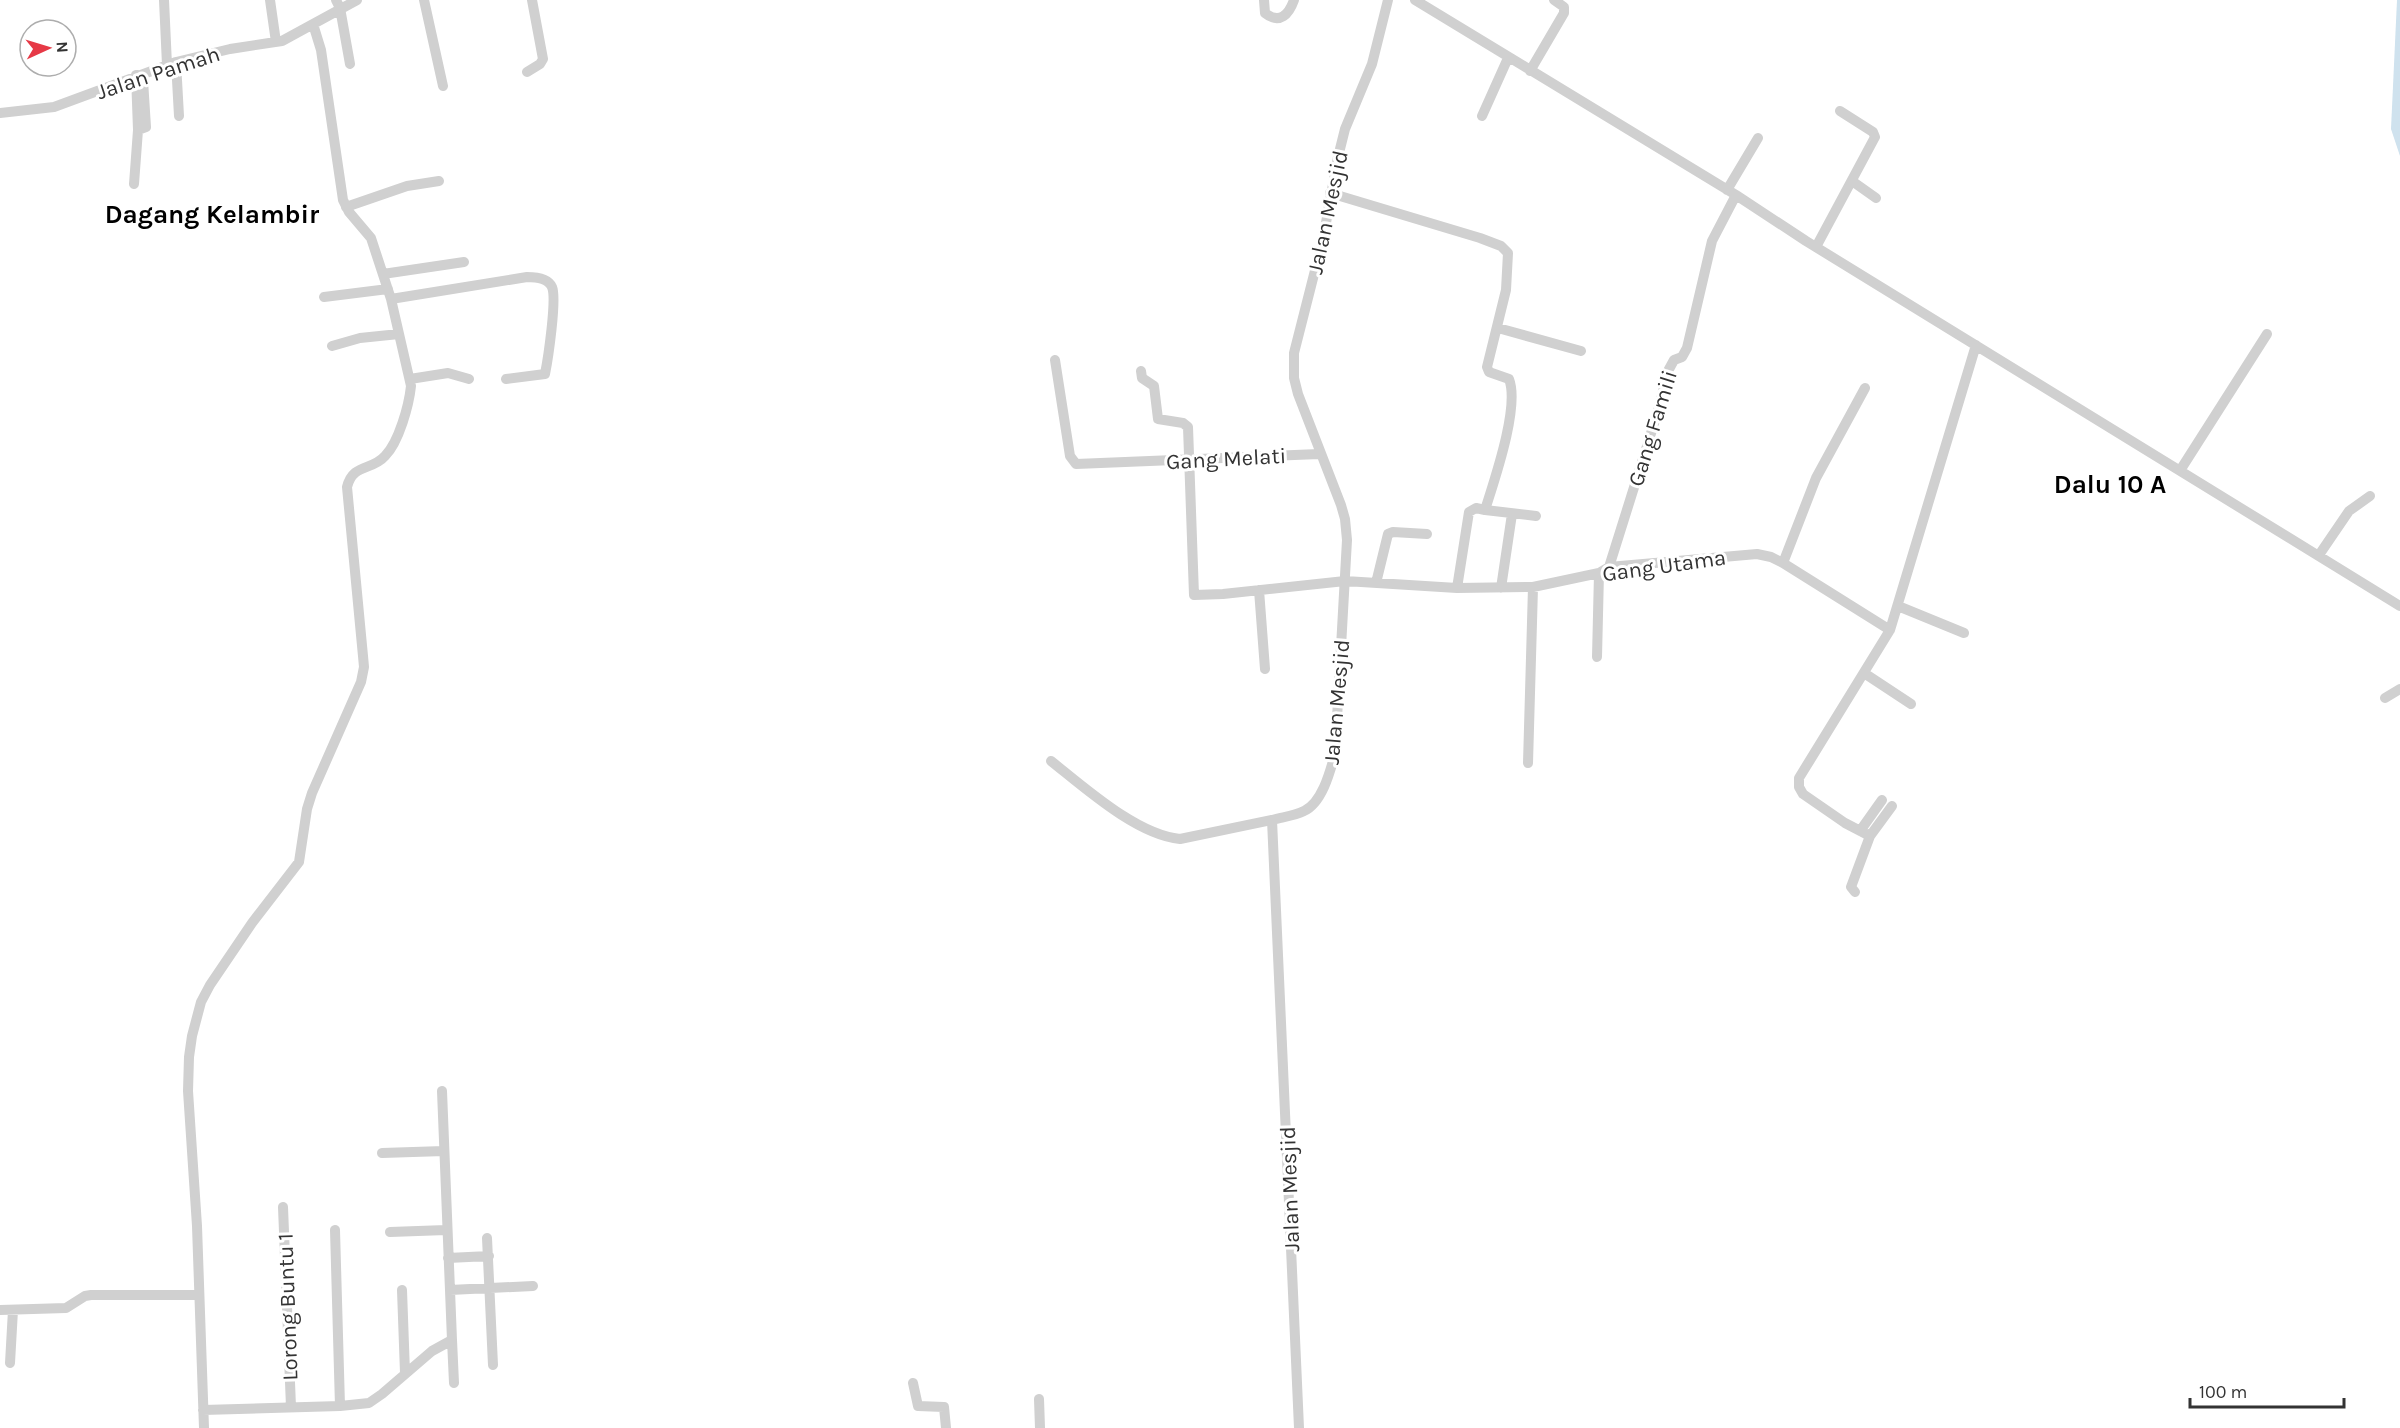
<svg xmlns="http://www.w3.org/2000/svg" width="2400" height="1428" font-family="Karla,sans-serif">
  <rect width="100%" height="100%" fill="#fff"/>
  <path fill="#cfe2ee" d="M2397 0H2400V156L2391 129Z"/>
  <g fill="none" stroke-linecap="round" stroke-linejoin="round">
    <path stroke="#d0d0d0" stroke-width="10" d="M164 0 167 65
      M270 0 276 42
      M336 0 340 8 350 64
      M424 0 443 86
      M1264 0 1265 13C1280 25 1289 14 1294 0
      M1415 0 1736 195 1806 241 2400 606
      M176 62 179 116
      M1530 71 1564 13V7L1554 0
      M527 72 540 64 543 59 532 0
      M0 113 54 107 176 62 230 49 282 41 357 0
      M1482 116 1508 58
      M138 130 146 127 143 80
      M1852 181 1876 198
      M134 184 138 130 136 75
      M1727 190 1758 138
      M1330 193 1480 238 1501 246 1508 253 1506 290 1487 367 1489 372 1509 379C1520 407 1494 481 1485 510L1536 516
      M346 207 407 186 439 181
      M1816 247 1875 137 1873 132 1840 111
      M383 274 464 262
      M324 297 388 289
      M391 299 527 277C536 277 548 278 552 287 557 299 548 359 545 374L506 379
      M1498 328 1581 351
      M332 346 360 338 399 334
      M1055 360 1070 456 1076 464 1319 454
      M1141 371 1142 378 1154 386 1158 419 1183 423 1188 427 1194 595 1223 594 1345 581 1457 588 1533 587 1599 573 1609 567 1757 554 1771 557 1783 563 1890 630
      M410 379 448 373 469 379
      M2181 469 2267 334
      M2319 555 2349 511 2370 496
      M1783 563 1816 478 1865 388
      M1609 567 1658 411 1668 371 1674 360 1682 357 1687 348 1712 241 1736 195
      M1376 583 1388 534 1393 532 1427 534
      M1457 588 1469 512 1476 508 1485 510
      M1501 588 1512 514
      M1259 590 1265 669
      M1898 606 1964 633
      M1597 657 1599 573
      M1864 673 1911 704
      M2385 698 2400 689
      M1051 761C1085 788 1137 835 1180 839L1272 820
      M1528 763 1533 587
      M1860 831 1882 800
      M1870 836 1845 823 1803 794 1799 787V778L1890 630 1976 345
      M1855 892 1851 887 1870 836 1892 806
      M382 1153 444 1151
      M283 1207 291 1407
      M335 1230 340 1406
      M390 1232 446 1230
      M487 1238 493 1365
      M448 1258 489 1256
      M402 1290 405 1373
      M450 1290 533 1286
      M0 1310 66 1308 85 1296 91 1295H198
      M452 1340 454 1383
      M10 1363 13 1310
      M913 1383 918 1406 944 1407 946 1428
      M1039 1399 1040 1428
      M203 1410 340 1406 369 1403 382 1394 432 1351 452 1340 442 1091
      M204 1428 197 1226 188 1091 189 1057 192 1036 201 1002 210 985 252 923 299 862 307 809 312 793 361 682 364 667 363 656 347 487C353 463 372 471 385 456 399 442 409 405 411 386L391 299 371 238 349 212 343 200 321 50 313 24
      M1299 1428 1272 820C1282 817 1294 816 1304 811 1322 803 1330 772 1335 754L1347 540 1345 519 1341 505 1298 394 1294 378V353L1323 239 1338 157 1345 129 1372 64 1388 0"/>
  </g>
  <g text-anchor="middle" stroke-width="6" stroke-linejoin="round" paint-order="stroke">
    <g font-size="22" fill="#333" stroke="#fff">
      <text transform="translate(158 72) rotate(-18)" y="8">Jalan Pamah</text>
      <text transform="translate(1327 212) rotate(-78)" y="8">Jalan Mesjid</text>
      <text transform="translate(1652 428) rotate(-73)" y="8">Gang Famili</text>
      <text transform="translate(1226 458) rotate(-3)" y="8">Gang Melati</text>
      <text transform="translate(1664 565) rotate(-8)" y="8">Gang Utama</text>
      <text transform="translate(1336 702) rotate(-85)" y="8">Jalan Mesjid</text>
      <text transform="translate(1289 1189) rotate(-92)" y="8">Jalan Mesjid</text>
      <text transform="translate(287 1307) rotate(-92)" y="8">Lorong Buntu 1</text>
    </g>
    <g font-size="26" font-weight="bold" fill="#000" stroke="#fff">
      <text x="212" y="223">Dagang Kelambir</text>
      <text x="2110" y="493">Dalu 10 A</text>
    </g>
  </g>
  <g transform="translate(48 48) rotate(86)"><circle r="28" fill="#ffffff" stroke="#adadad" stroke-width="1.5"/>
  <path d="M0-4.5L10 22L0 15L-10 22Z" fill="#e63946"/>
  <text y="-9" font-size="16" font-weight="bold" text-anchor="middle" fill="#333333">N</text>
  </g>
  <path d="M2190 1398v9h154v-9" fill="none" stroke="#333333" stroke-width="3"/>
  <text x="2199" y="1398" font-size="18" fill="#333333" stroke="#ffffff" stroke-width="4.5" paint-order="stroke">100 m</text>
</svg>
